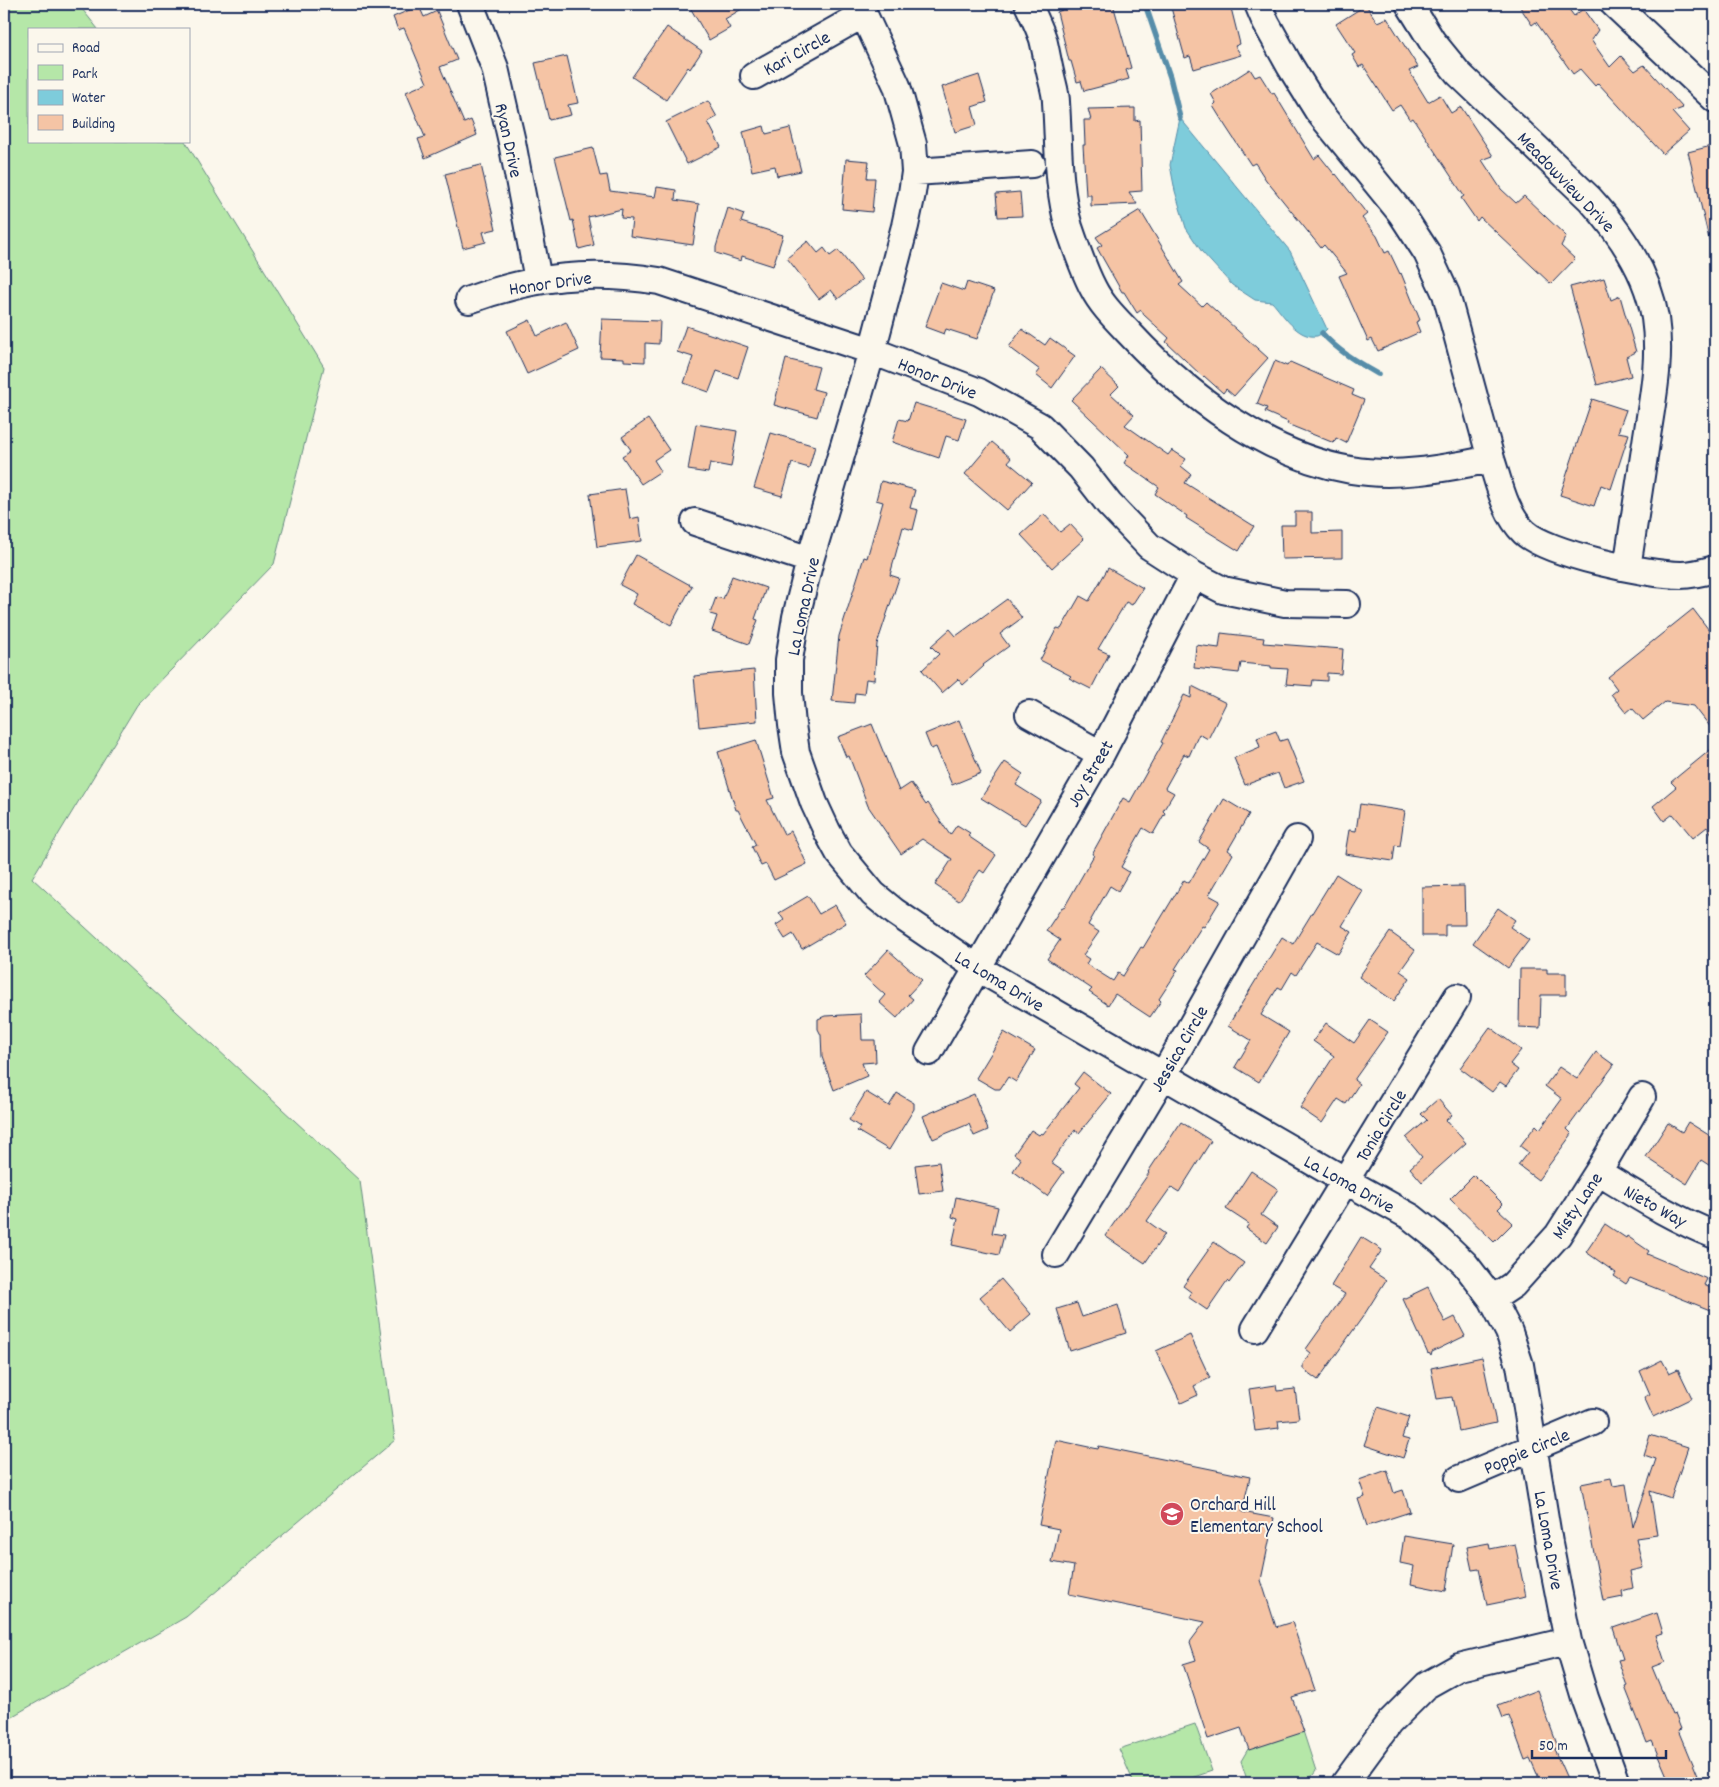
<svg xmlns="http://www.w3.org/2000/svg" width="1719" height="1787" font-family="Dekko,sans-serif">
  <rect width="100%" height="100%" fill="#fbf7ec"/>
  <filter id="ink" filterUnits="userSpaceOnUse"><feTurbulence type="fractalNoise" baseFrequency=".02" numOctaves="2"/><feDisplacementMap in="SourceGraphic" scale="10" xChannelSelector="R" yChannelSelector="G"/><feConvolveMatrix kernelMatrix="1 2 1 2 8 2 1 2 1" color-interpolation-filters="sRGB"/></filter>
  <g filter="url(#ink)">
    <path fill="#b5e7a8" stroke="#688b83" d="M4 4H78L98 29H29V141H185L324 367 274 564 137 705 32 878 360 1181 395 1440 186 1617 4 1721Z
      M1195 1724 1212 1771 1176 1783H1134L1119 1749Z
      M1303 1731 1316 1771 1307 1783H1248L1241 1761 1248 1749Z"/>
    <path fill="#7eccdb" stroke="#568da9" d="M1180 118 1290 251 1327 329C1324 332 1320 335 1317 336 1297 339 1283 314 1272 302L1255 300 1232 285 1202 252 1186 228 1175 191 1170 165Z"/>
    <g fill="none" stroke-linecap="round" stroke-linejoin="round">
      <path stroke="#568da9" stroke-width="5.5" d="M1145 4 1170 77 1180 118
        M1322 333C1338 351 1357 362 1378 374"/>
    </g>
    <path fill="#f5c4a5" stroke="#1b2f5e" d="M688 4H750L725 19 730 28 709 40Z
      M1060 4H1113L1131 68 1126 70 1129 79 1084 91 1081 81 1077 82 1071 61H1069L1057 12 1062 10Z
      M1170 4H1230L1240 44 1235 46 1241 55 1194 69 1190 56 1185 58Z
      M1518 4H1565L1574 16 1583 9 1598 30 1591 40 1610 67 1621 56 1635 71 1644 65 1683 108 1672 112 1689 131 1663 154 1598 83 1595 86 1580 69 1573 74 1536 22 1532 25Z
      M1366 5 1377 22 1387 18 1406 48 1418 67 1409 71 1428 102 1440 95 1451 113 1461 107 1493 156 1482 160 1501 189 1516 203 1524 196 1566 236 1561 246 1575 259 1551 284 1480 217 1477 221 1461 198 1464 196 1413 118 1410 120 1400 105 1392 110 1363 65 1359 67 1352 55 1355 53 1336 24Z
      M419 6 424 17 437 11 457 60 440 67 464 123 471 120 477 135 425 158 418 139 425 137 406 92 427 83 404 28 398 30 393 17Z
      M667 27 702 51 690 69 688 67 666 100 632 77Z
      M567 56 578 103 568 105 571 115 549 120 535 63Z
      M1250 69 1255 77 1260 75 1272 94 1274 93 1314 159 1319 155 1335 175 1336 174 1367 214 1362 218 1377 236 1385 253 1389 251 1400 274 1401 273 1420 320 1416 322 1420 332 1378 351 1372 339 1368 341 1339 276 1347 273 1324 245 1321 248 1266 180 1255 163 1251 165 1226 127 1213 106 1216 103 1211 94Z
      M979 75 987 102 972 107 977 125 955 132 942 87Z
      M708 101 717 117 708 122 721 147 687 164 666 122Z
      M1135 108V121L1140 120 1142 191 1129 192 1137 204 1091 206V195H1086L1083 145H1085L1084 120H1091L1088 109Z
      M764 126 766 134 790 128 801 171 777 176 775 166 752 171 743 132Z
      M1715 145V242L1710 243 1688 152Z
      M593 148 600 176 607 175 610 191 655 197 657 187 676 190 675 200 699 204 693 245 630 236 632 219 621 218 622 209 588 217 594 245 579 249 573 220 571 221 555 157Z
      M846 159 869 161 867 178H875L872 212 842 209Z
      M481 165 496 229 483 232 486 242 463 248 445 174Z
      M1020 192 1022 216 998 217 996 194Z
      M728 208 744 214 741 222 783 235 773 266 742 256 741 261 716 253V247Z
      M1140 210 1183 282 1179 285 1202 306 1206 302 1268 358 1234 396 1226 389 1223 393 1204 376 1203 377 1166 342 1169 338 1144 315 1141 310 1137 313 1124 292H1122L1097 248 1102 245 1096 237Z
      M808 241 818 253 824 248 830 256 838 250 862 280 838 299 831 290 819 299 787 258Z
      M1604 278 1611 300 1620 296 1636 352 1626 357 1631 376 1597 385 1570 287Z
      M967 282 994 291 977 339 946 329 944 334 925 327 941 283 964 291Z
      M602 319 660 321 659 344 645 343V362L624 361V358L600 357Z
      M530 320 537 336 566 322 579 350 527 374 507 331Z
      M686 326 748 347 738 378 717 371 709 392 684 383 693 357 677 352Z
      M1022 329 1045 345 1050 338 1075 356 1052 388 1036 375 1040 370 1009 347Z
      M786 359 819 367 813 389 824 392 817 417 774 405Z
      M1275 361 1287 366 1290 362 1331 380 1354 390 1352 395 1364 400 1346 443 1336 438 1334 443 1287 424 1288 422 1265 412 1267 408 1257 404Z
      M1101 369 1119 386 1111 394 1134 415 1125 425 1168 455 1172 450 1186 459 1181 466 1191 474 1185 483 1254 526 1239 551 1186 518 1187 516 1155 494 1159 487 1124 463 1129 455 1071 400Z
      M1592 399 1626 410 1618 432 1629 434 1611 489 1601 485 1594 506 1560 495Z
      M914 403 966 419 959 440 946 436 939 458 892 442 899 419 908 421Z
      M648 419 669 450 654 460 661 471 641 484 622 456 631 450 622 437Z
      M696 424 737 431 731 467 710 463 708 473 688 470Z
      M771 433 815 446 809 468 792 463 782 496 754 488Z
      M992 442 1011 458 1008 462 1032 482 1007 510 965 474Z
      M881 481 915 490 910 508 918 510 913 530 903 527 890 575 899 578 877 644 874 680 866 679 864 694 855 693 854 703 832 701 839 636 864 557 867 558 883 502 876 500Z
      M625 489 630 519 639 517 642 541 597 547 590 494Z
      M1295 512H1312V533L1342 532V558L1282 559 1281 525H1295Z
      M1044 514 1060 532 1070 524 1084 539 1052 568 1021 535Z
      M636 555 692 586 671 625 632 604 637 594 620 585Z
      M1108 568 1143 588 1132 605 1126 602 1098 649 1109 654 1091 689 1069 678 1071 676 1040 660 1057 628 1061 629 1080 596 1089 601Z
      M732 576 766 588 755 619 758 620 749 644 712 631 717 616 710 614 716 597 723 599Z
      M1007 599 1022 618 1000 634 1009 646 983 665 984 666 963 685 958 679 942 693 922 670 939 654 931 646 950 629 956 636Z
      M1693 609 1715 638V733L1694 706 1665 702 1643 720 1632 708 1626 713 1611 694 1617 689 1608 677Z
      M1221 633 1264 638 1263 643 1343 649 1341 674 1327 673V681L1313 680 1312 686 1286 684 1288 669 1271 668V666L1241 663 1239 673 1194 668 1196 645 1219 648Z
      M754 670 757 721 699 727 694 676Z
      M1192 686 1226 703 1208 739 1199 734 1189 756 1184 754 1165 788 1174 793 1163 811 1165 813 1153 834 1143 828 1121 867 1129 872 1118 891 1110 886 1088 925 1099 932 1083 955 1089 959 1086 964 1113 981 1118 973 1123 976 1141 947 1143 948 1184 880 1189 883 1209 849 1199 842 1224 799 1249 814 1228 850 1233 854 1209 895 1220 901 1204 927 1202 926 1175 969 1178 970 1159 999 1161 1001 1150 1017 1115 994 1108 1005 1089 992 1092 989 1047 959 1060 940 1046 931 1062 907 1064 908 1094 855 1092 854 1123 798 1130 802 1163 743 1161 742 1184 695 1191 698Z
      M959 720 981 773 952 785 936 747 931 749 925 734Z
      M872 724 899 791 911 783 926 805 928 803 950 835 957 825 970 833 968 836 996 855 984 873 980 870 959 901 935 885 952 859 922 839 901 854 868 806 849 756 846 757 838 737Z
      M1276 731 1280 741 1287 739 1304 781 1284 788 1278 773 1245 785 1234 758 1260 747 1257 738Z
      M756 740 774 798 767 800 784 834 791 831 807 864 774 880 766 864 761 866 752 847 756 845 738 810H736L718 752Z
      M1715 746V838L1707 827 1693 838 1673 814 1664 821 1653 806 1676 787 1671 782Z
      M1005 762 1023 774 1016 785 1041 801 1025 825 981 798Z
      M1360 804 1405 811 1400 846 1395 845 1393 861 1345 854 1349 830 1356 831Z
      M1336 874 1363 891 1342 926 1352 932 1338 954 1317 942 1296 975 1292 972 1282 989 1278 987 1261 1015 1289 1032 1259 1082 1235 1067 1251 1040 1228 1026 1282 937 1293 944Z
      M1464 886 1465 925H1445V936H1422V887Z
      M808 896 819 914 835 905 846 923 802 949 793 934 785 939 776 925 784 920 779 913Z
      M1498 908 1515 920 1510 927 1529 940 1508 968 1473 943Z
      M1390 932 1415 950 1400 971 1410 978 1394 1001 1359 977Z
      M888 950 922 980 908 995 913 999 897 1018 879 1002 885 995 864 976Z
      M1520 969H1547V973H1566V995H1541L1540 1028 1519 1027Z
      M861 1014 862 1040H875L876 1062 862 1063 867 1076 834 1090 822 1057 821 1035 818 1029V1019L825 1016Z
      M1370 1020 1388 1032 1354 1080 1359 1084 1346 1104 1338 1099 1322 1123 1300 1108 1334 1056 1313 1041 1326 1023 1354 1043Z
      M1490 1027 1521 1050 1510 1064 1518 1070 1506 1086 1500 1082 1492 1092 1460 1068Z
      M1004 1032 1035 1050 1016 1082 1008 1077 1000 1089H995L976 1078Z
      M1596 1052 1614 1065 1567 1129 1572 1134 1538 1180 1518 1165 1528 1152 1520 1146 1536 1125 1540 1129 1562 1099 1545 1086 1559 1067 1577 1079Z
      M1083 1072 1111 1094 1079 1133 1075 1130 1051 1163 1064 1172 1047 1196 1013 1171 1021 1159 1014 1154 1031 1130 1039 1135 1041 1133 1043 1134 1079 1088 1074 1084Z
      M866 1092 889 1106 897 1093 914 1103V1109L889 1150 857 1131 860 1127 849 1120Z
      M974 1094 988 1130 974 1136 969 1124 933 1139 923 1116Z
      M1438 1099 1452 1115 1446 1120 1466 1143 1422 1182 1410 1168 1422 1157 1406 1138 1427 1120 1421 1114Z
      M1181 1122 1211 1141 1179 1192 1171 1187 1147 1221 1165 1234 1145 1263 1105 1236 1149 1173 1148 1172Z
      M1688 1122 1715 1139V1169L1701 1160 1687 1184 1646 1157 1668 1123 1682 1132Z
      M939 1162 943 1191 919 1194 915 1165Z
      M1251 1171 1278 1189 1261 1215 1278 1227 1267 1243 1246 1228 1249 1224 1226 1209Z
      M1474 1175 1503 1204 1498 1209 1513 1223 1494 1242 1450 1199Z
      M956 1197 998 1207 992 1233 1004 1235 999 1255 952 1245 958 1219 952 1217Z
      M1605 1224 1626 1238 1627 1236 1649 1251 1647 1254 1707 1279 1704 1285 1715 1290V1312L1630 1278 1626 1284 1614 1276 1616 1273 1586 1252Z
      M1361 1237 1382 1250 1369 1269 1386 1280 1364 1315 1318 1380 1303 1369V1364L1311 1353 1306 1349 1345 1294 1331 1286Z
      M1214 1242 1244 1263 1229 1283 1227 1281 1207 1310 1188 1297 1191 1292 1183 1286Z
      M1001 1279 1031 1314 1010 1332 980 1297Z
      M1428 1287 1445 1322 1455 1317 1465 1336 1432 1352 1431 1356 1429 1353 1428 1354 1403 1299Z
      M1077 1303 1082 1317 1118 1305 1126 1333 1070 1351 1057 1309Z
      M1190 1335 1210 1378 1194 1386 1198 1395 1181 1403 1156 1351Z
      M1482 1357 1496 1423 1459 1431 1452 1397 1437 1399 1431 1368Z
      M1662 1360 1669 1373 1678 1369 1692 1398 1653 1417 1644 1397 1650 1394 1640 1371Z
      M1276 1385 1277 1391 1295 1389 1299 1419 1278 1421 1279 1428 1255 1431 1249 1389Z
      M1378 1407 1409 1417 1402 1438 1409 1440 1403 1458 1364 1445Z
      M1650 1435 1688 1447 1671 1498 1650 1491 1657 1535 1636 1538 1643 1568 1630 1571 1633 1588 1622 1591 1623 1597 1603 1601 1581 1484 1611 1478 1613 1486 1626 1484 1633 1527 1656 1459 1644 1455Z
      M1056 1440 1098 1449 1099 1446 1250 1477 1242 1512 1274 1518 1261 1580 1276 1627 1292 1622 1315 1690 1292 1697 1304 1732 1249 1750 1241 1728 1208 1739 1183 1664 1196 1660 1190 1642 1205 1622 1069 1594 1074 1566 1052 1562 1059 1529 1039 1525Z
      M1387 1470 1394 1493 1403 1490 1410 1512 1367 1526 1358 1499 1365 1497 1359 1480Z
      M1404 1536 1453 1544 1446 1591 1411 1584 1414 1566 1400 1563Z
      M1489 1543 1490 1549 1515 1544 1526 1597 1487 1605 1479 1569 1472 1570 1467 1547Z
      M1657 1613 1663 1633 1656 1635 1665 1662 1652 1667 1672 1715 1675 1714 1681 1729 1678 1730 1700 1783H1670L1652 1741 1647 1743 1625 1687 1627 1686 1618 1660 1623 1659 1613 1628Z
      M1537 1690 1558 1747 1554 1749 1569 1783H1541L1530 1758 1525 1760 1509 1716 1503 1718 1498 1705Z"/>
    <g fill="none" stroke-linecap="round" stroke-linejoin="round">
      <g stroke="#1b2f5e" stroke-width="30">
        <path id="minor" d="M470 4 495 68 512 142 538 280
          M859 4 897 86 913 144 915 172 912 193 905 226 872 351 810 560 796 617 789 660V693L792 725 796 752 814 803 827 831 839 853 873 894 895 912 976 967 1346 1181 1411 1217 1441 1241 1465 1264 1492 1299 1509 1332 1520 1365 1549 1543 1568 1641 1585 1698 1616 1783
          M1028 4C1033 15 1039 27 1043 39 1046 51 1048 64 1051 76 1053 85 1056 94 1056 102 1059 145 1057 186 1069 227 1076 247 1083 269 1093 288 1102 306 1117 320 1131 335 1188 396 1267 456 1351 470 1398 478 1445 468 1491 459L1446 294 1427 253 1401 213 1318 111 1290 66 1266 23 1258 4
          M1409 4 1432 41 1458 73 1590 199C1620 232 1648 273 1655 318 1661 358 1653 397 1647 436 1640 480 1634 524 1627 568
          M1614 4 1715 99
          M754 76 864 14
          M915 172 1032 164
          M469 300C535 276 590 270 659 281L872 351 979 392 1040 426 1081 468 1109 504 1149 546 1194 575 1223 590 1285 603 1347 604
          M1491 459C1499 483 1505 514 1524 532 1547 554 1648 575 1681 575 1693 575 1704 572 1715 569
          M695 522 810 560
          M1029 714 1101 754
          M929 1052 1101 754 1194 575
          M1598 1172C1636 1195 1673 1219 1715 1235
          M1056 1254 1163 1076 1297 839
          M1492 1299 1513 1285 1558 1235 1598 1172 1642 1097
          M1255 1329 1457 997
          M1459 1479 1593 1422
          M1345 1783 1389 1723 1427 1685 1459 1667 1568 1641"/>
      </g>
      <use href="#minor" stroke="#fbf7ec" stroke-width="26"/>
    </g>
  </g>
  <defs>
    <g id="school-disc" transform="scale(1.25)"><circle r="9.5" fill="#d1495b" stroke="#fbf7ec"/><path d="M0-5L7-2L0 1L-7-2ZM-4 1L0 2.5L4 1V4Q0 6-4 4Z" fill="#fff"/></g>
  </defs>
  <g fill-rule="evenodd">
    <use href="#school-disc" x="1172" y="1514"/>
  </g>
  <g text-anchor="middle" stroke-width="4" stroke-linejoin="round" paint-order="stroke">
    <g font-size="19" fill="#1b2f5e" stroke="#fbf7ec">
      <text transform="translate(796 52) rotate(-29)" y="7">Kari Circle</text>
      <text transform="translate(510 140) rotate(78)" y="7">Ryan Drive</text>
      <text transform="translate(1567 181) rotate(46)" y="7">Meadowview Drive</text>
      <text transform="translate(550 282) rotate(-8)" y="7">Honor Drive</text>
      <text transform="translate(938 377) rotate(22)" y="7">Honor Drive</text>
      <text transform="translate(802 606) rotate(-78)" y="7">La Loma Drive</text>
      <text transform="translate(1089 773) rotate(-60)" y="7">Joy Street</text>
      <text transform="translate(1000 980) rotate(31)" y="7">La Loma Drive</text>
      <text transform="translate(1178 1048) rotate(-60)" y="7">Jessica Circle</text>
      <text transform="translate(1380 1125) rotate(-59)" y="7">Tonia Circle</text>
      <text transform="translate(1350 1183) rotate(29)" y="7">La Loma Drive</text>
      <text transform="translate(1576 1205) rotate(-56)" y="7">Misty Lane</text>
      <text transform="translate(1656 1205) rotate(29)" y="7">Nieto Way</text>
      <text transform="translate(1526 1450) rotate(-23)" y="7">Poppie Circle</text>
      <text transform="translate(1550 1540) rotate(80)" y="7">La Loma Drive</text>
    </g>
    <g font-size="19" fill="#1b2f5e" stroke="#fbf7ec" text-anchor="start">
      <text x="1190" y="1510">Orchard Hill<tspan x="1190" dy="22">Elementary School</tspan></text>
    </g>
  </g>
  <rect width="1719" height="1787" fill="none" stroke="#fbf7ec" stroke-width="20"/>
  <rect x="10" y="10" width="1699" height="1767" fill="none" stroke="#1b2f5e" stroke-width="2" filter="url(#ink)"/>
  <rect x="28" y="28" width="162" height="115" fill="#fbf7ec" stroke="#a1a7b3"/>
  <rect x="38" y="44" width="25" height="8" fill="#fbf7ec" stroke="#a1a7b3"/>
  <text x="72" y="52" font-size="15" fill="#1b2f5e">Road</text>
  <rect x="38" y="65" width="25" height="15" fill="#b5e7a8" stroke="#a1a7b3"/>
  <text x="72" y="78" font-size="15" fill="#1b2f5e">Park</text>
  <rect x="38" y="90" width="25" height="15" fill="#7eccdb" stroke="#a1a7b3"/>
  <text x="72" y="102" font-size="15" fill="#1b2f5e">Water</text>
  <rect x="38" y="115" width="25" height="15" fill="#f5c4a5" stroke="#a1a7b3"/>
  <text x="72" y="128" font-size="15" fill="#1b2f5e">Building</text>
  <path d="M1532 1750v8h134v-8" fill="none" stroke="#1b2f5e" stroke-width="2.5"/>
  <text x="1539" y="1750" font-size="15" fill="#1b2f5e" stroke="#fbf7ec" stroke-width="4" paint-order="stroke">50 m</text>
</svg>
